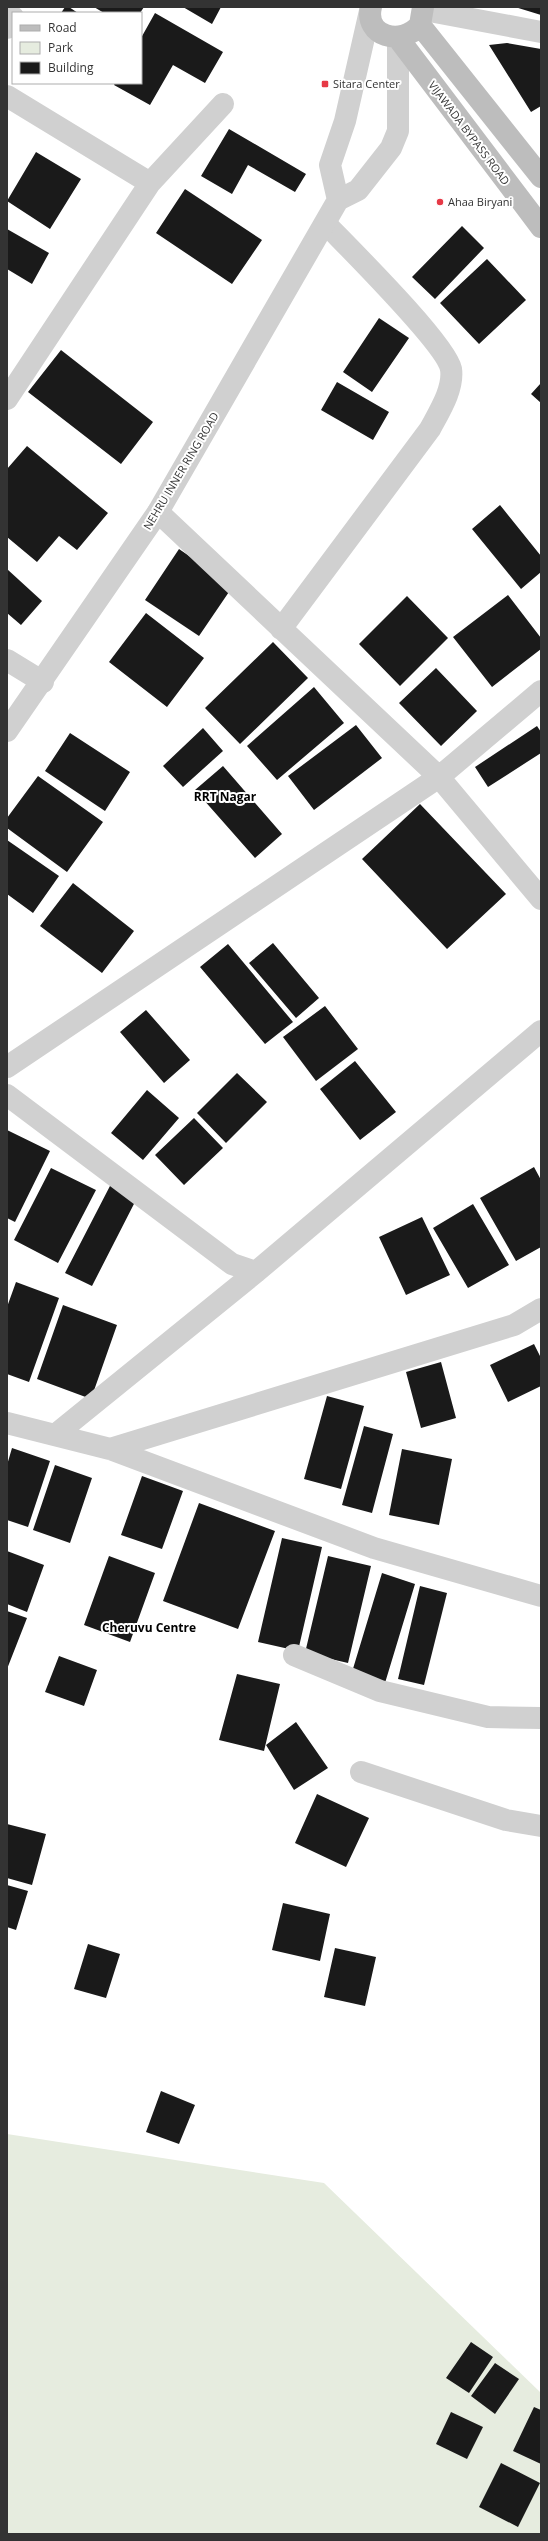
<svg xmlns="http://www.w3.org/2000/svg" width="548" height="2541" font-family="'Open Sans',sans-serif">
  <rect width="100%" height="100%" fill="#fff"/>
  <path fill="#e6ecdf" d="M7 2134 324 2183 541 2393V2534H7Z"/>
  <path fill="#1a1a1a" d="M65 7H69L78 13H61Z
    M94 7H144L140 13H104Z
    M183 7H221L212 24Z
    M515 7H541V15Z
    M155 13 223 52 205 83 173 65 150 105 114 85 115 83H141V38Z
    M507 43 541 49V106L531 112 489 45Z
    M229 129 306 174 295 192 248 165 232 194 201 176Z
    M36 152 81 179 50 229 7 201Z
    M185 189 262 240 232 284 156 233Z
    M462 226 484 248 435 299 412 277Z
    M7 229 49 253 32 284 7 269Z
    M487 259 526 300 479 344 440 303Z
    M379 318 409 338 372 392 343 372Z
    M61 350 153 422 121 464 28 392Z
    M337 382 389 412 373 440 321 410Z
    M541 383V403L531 394Z
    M27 446 108 513 77 550 59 536 37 562 7 537V469Z
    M500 505 541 556V572L521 589 472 529Z
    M179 549 233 586 199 636 145 600Z
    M7 569 42 601 21 625 7 613Z
    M508 595 541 638V649L492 687 453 637Z
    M407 596 448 638 400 686 359 644Z
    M146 613 204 658 167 707 109 662Z
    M273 642 308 678 240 744 205 708Z
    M436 668 477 711 441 746 399 703Z
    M314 687 344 723 277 780 247 746Z
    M356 725 382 758 314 810 288 776Z
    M537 726 541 732V753L488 787 475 767Z
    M203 728 223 751 183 787 163 766Z
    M70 733 130 772 105 811 45 771Z
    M223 766 282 834 255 858 195 790Z
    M38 776 103 822 67 872 7 828V818Z
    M420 804 506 894 447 949 362 859Z
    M7 840 59 876 33 913 7 894Z
    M73 883 134 931 102 973 40 926Z
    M273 943 319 998 296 1018 249 963Z
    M228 944 293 1022 265 1044 200 967Z
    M325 1006 358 1049 316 1081 283 1037Z
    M146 1010 190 1060 164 1083 120 1032Z
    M355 1061 396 1112 360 1140 320 1089Z
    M237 1073 267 1102 226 1143 197 1113Z
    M147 1090 179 1118 143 1160 111 1133Z
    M194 1118 223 1148 184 1185 155 1155Z
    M7 1130 50 1151 15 1222 7 1218Z
    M534 1167 541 1180V1247L516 1261 480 1198Z
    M51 1168 96 1190 58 1263 14 1240Z
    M111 1184 137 1198 92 1286 65 1273Z
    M473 1204 509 1265 468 1288 433 1228Z
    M422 1217 450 1275 406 1295 379 1237Z
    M16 1282 59 1298 29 1382 7 1374V1307Z
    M63 1305 117 1325 91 1399 37 1379Z
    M534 1344 541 1358V1386L508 1402 490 1365Z
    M441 1362 456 1418 421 1428 406 1372Z
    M327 1396 364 1406 341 1489 304 1479Z
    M364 1426 393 1434 372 1513 342 1505Z
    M12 1448 50 1461 28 1527 7 1520V1465Z
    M402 1449 452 1459 439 1525 389 1515Z
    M55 1465 92 1478 70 1543 33 1530Z
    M142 1476 183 1491 162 1549 121 1535Z
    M199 1503 275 1531 238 1629 163 1601Z
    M282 1538 322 1547 298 1651 258 1642Z
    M7 1551 44 1565 27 1612 7 1604Z
    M109 1556 155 1573 130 1642 84 1625Z
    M328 1556 371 1566 348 1663 305 1653Z
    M382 1573 415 1584 385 1683 352 1672Z
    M420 1586 447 1593 424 1685 398 1679Z
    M7 1611 27 1618 7 1669Z
    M59 1656 97 1670 84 1706 45 1692Z
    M237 1674 280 1684 264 1751 219 1740Z
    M296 1722 328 1768 294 1790 266 1745Z
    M317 1794 369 1818 346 1867 295 1843Z
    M7 1824 46 1834 32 1885 7 1878Z
    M7 1885 28 1891 16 1930 7 1927Z
    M283 1903 330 1914 320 1961 272 1950Z
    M88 1944 120 1954 106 1998 74 1989Z
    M335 1948 376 1957 365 2006 324 1997Z
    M161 2091 195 2105 179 2144 146 2132Z
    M471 2342 493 2357 469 2393 446 2378Z
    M495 2363 519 2379 495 2414 471 2396Z
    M534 2407 541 2410V2464L513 2451Z
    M451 2412 483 2427 467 2459 436 2444Z
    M501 2463 540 2483 518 2527 479 2507Z"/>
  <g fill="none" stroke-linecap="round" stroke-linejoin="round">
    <path stroke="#d0d0d0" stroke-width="22" d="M424 10 541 32
      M7 28 13 17
      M7 96 150 183
      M7 399 150 183 223 104
      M158 512 439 777 541 899
      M281 629 430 429C439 412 454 389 451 369 446 344 349 248 326 224
      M7 660 43 682
      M7 1067 439 777 541 691
      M7 1095 232 1264 256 1272
      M7 1423 110 1449 374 1548 541 1596
      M55 1435 256 1272 541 1031
      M110 1449 514 1325 541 1309
      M294 1655 380 1691 488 1717 541 1718
      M361 1772 506 1820 541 1826"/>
    <path stroke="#d0d0d0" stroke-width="22" d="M338 200 330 165 345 121 370 11
      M7 731 158 512 338 200 358 190 391 148 398 131V38"/>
    <path stroke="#bdbdbd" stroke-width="22" d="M371 7C364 36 401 47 420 25L423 7
      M420 25 541 177
      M398 38 541 227"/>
  </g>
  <g fill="#e63946" stroke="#fff" stroke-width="1.5">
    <rect x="321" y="80" width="8" height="8" rx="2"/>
    <circle cx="440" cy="202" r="4"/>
  </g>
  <g text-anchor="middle" stroke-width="4" stroke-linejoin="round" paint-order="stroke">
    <g font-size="11" fill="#333" stroke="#fff" text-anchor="start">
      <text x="333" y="88">Sitara Center</text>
      <text x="448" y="206">Ahaa Biryani</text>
    </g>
    <g font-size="11" fill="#333" stroke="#fff">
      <text transform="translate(469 133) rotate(53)" y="4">VIJAWADA BYPASS ROAD</text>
      <text transform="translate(181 471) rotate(-59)" y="4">NEHRU INNER RING ROAD</text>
    </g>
    <g font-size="12" font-weight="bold" fill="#000" stroke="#fff">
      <text x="225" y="801">RRT Nagar</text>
      <text x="149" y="1632">Cheruvu Centre</text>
    </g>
  </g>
  <rect width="548" height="2541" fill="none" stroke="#333333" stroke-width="16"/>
  <rect x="12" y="12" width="130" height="72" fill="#ffffff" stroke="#adadad"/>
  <rect x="20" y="25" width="20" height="6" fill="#bdbdbd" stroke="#adadad"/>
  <text x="48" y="32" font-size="12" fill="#333333">Road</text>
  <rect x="20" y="42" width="20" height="12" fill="#e6ecdf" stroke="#adadad"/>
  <text x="48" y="52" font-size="12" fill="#333333">Park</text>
  <rect x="20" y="62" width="20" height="12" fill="#1a1a1a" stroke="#adadad"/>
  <text x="48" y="72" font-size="12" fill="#333333">Building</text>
</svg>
